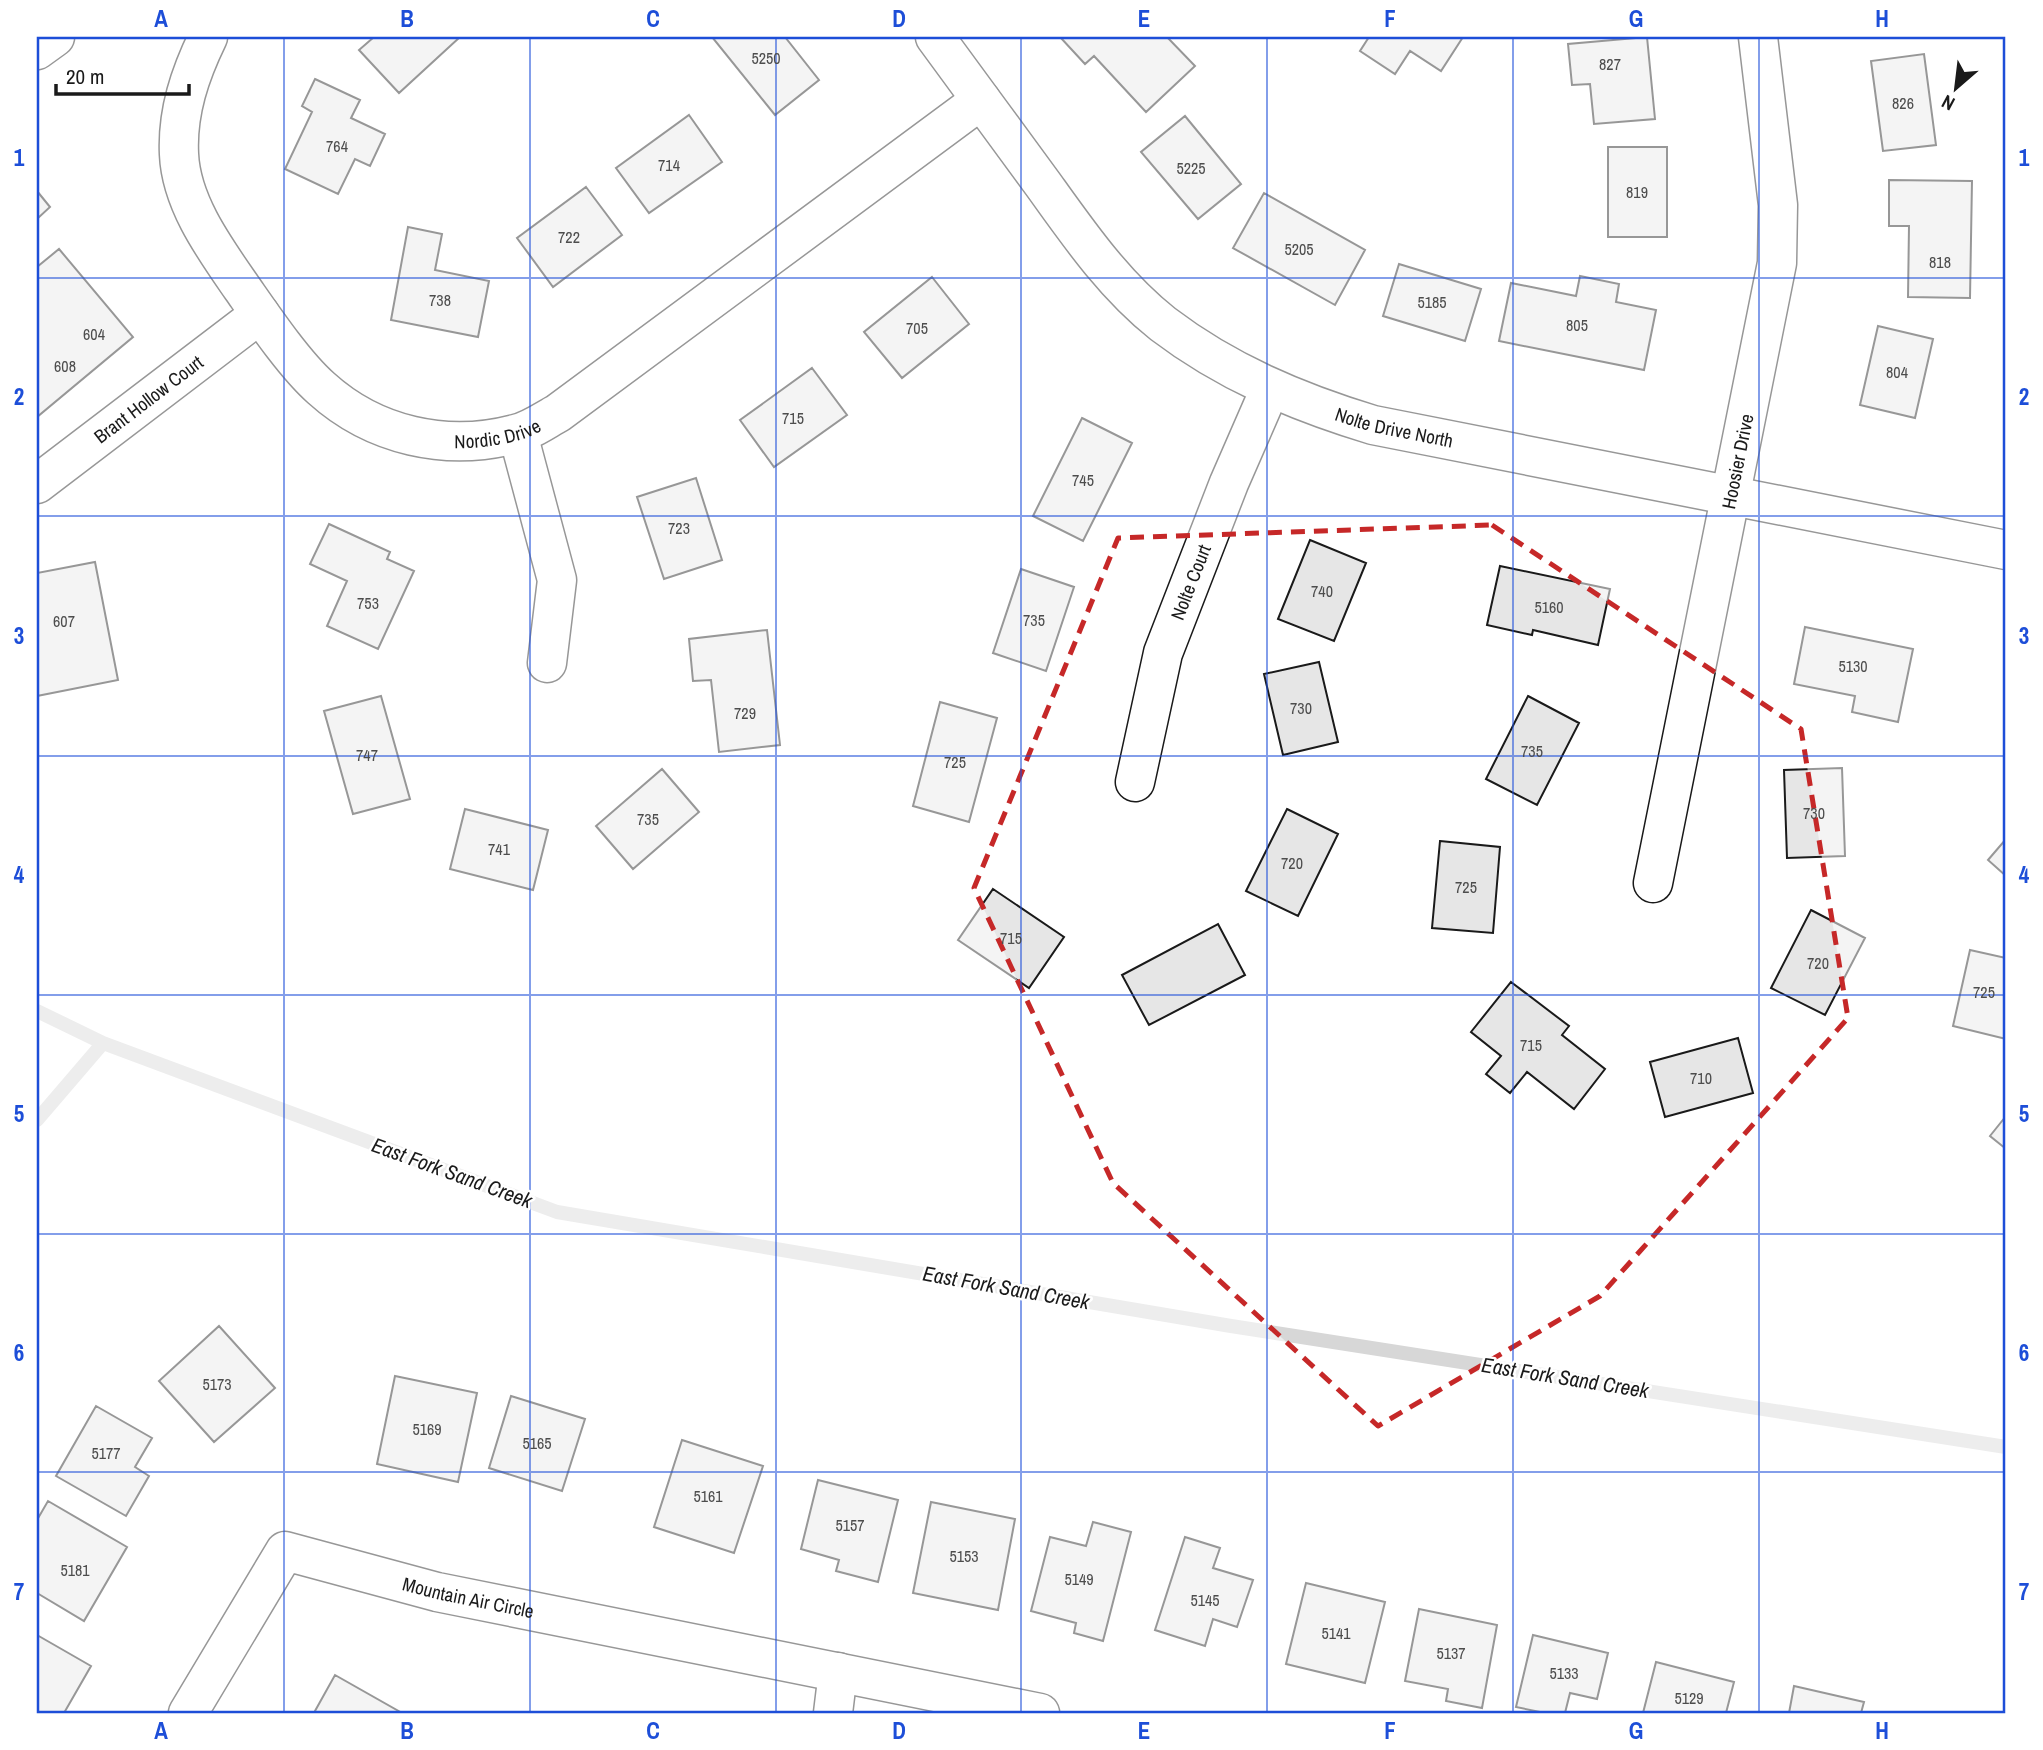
<svg xmlns="http://www.w3.org/2000/svg" width="2043" height="1750" font-family="'Archivo Narrow',sans-serif">
  <rect width="100%" height="100%" fill="#fff"/>
  <g fill="none" stroke-linecap="round" stroke-linejoin="round">
    <path stroke="#d7d7d7" stroke-width="14" d="M37 1011 103 1043 557 1212 1231 1326 2006 1447
      M37 1120 103 1043"/>
  </g>
  <path fill="#e6e6e6" stroke="#1a1a1a" stroke-width="2" d="M374 37H460L399 93 359 50Z
    M712 37H785L819 80 775 115Z
    M1060 37H1167L1195 66 1146 112 1094 56 1085 64Z
    M1369 37H1463L1441 71 1410 51 1395 74 1360 51Z
    M1647 37 1655 119 1594 124 1590 84 1572 85 1568 44Z
    M1924 54 1936 145 1883 151 1871 61Z
    M315 79 360 100 351 118 385 134 370 166 355 159 338 194 285 169 312 112 302 106Z
    M689 115 722 162 649 213 616 168Z
    M1185 116 1241 184 1198 219 1141 152Z
    M1608 147H1667V237H1608Z
    M1889 180 1972 181 1970 298 1908 297 1909 226H1889Z
    M586 187 622 235 553 287 517 238Z
    M37 191 50 207 37 219Z
    M1264 193 1365 250 1335 305 1233 248Z
    M408 227 442 234 435 270 489 281 478 337 391 320Z
    M59 249 133 337 37 417V267Z
    M1399 264 1481 289 1465 341 1383 316Z
    M1580 276 1619 284 1616 302 1656 310 1644 370 1499 341 1511 283 1576 296Z
    M932 277 969 324 902 378 864 332Z
    M1878 326 1933 339 1915 418 1860 405Z
    M812 368 847 415 774 467 740 420Z
    M1082 418 1132 443 1083 541 1033 516Z
    M696 478 722 560 664 579 637 497Z
    M329 524 390 552 387 559 414 571 378 649 327 626 347 581 310 564Z
    M1310 540 1366 563 1334 641 1278 619Z
    M95 562 118 680 37 696V573Z
    M1500 566 1610 589 1598 645 1533 630 1532 635 1487 625Z
    M1021 569 1074 587 1046 671 993 653Z
    M1805 627 1913 649 1898 722 1852 712 1855 696 1794 684Z
    M767 630 780 745 719 752 711 680 693 681 689 639Z
    M1319 662 1338 742 1283 755 1264 674Z
    M381 696 410 799 353 814 324 711Z
    M1528 696 1579 723 1537 805 1486 779Z
    M940 702 997 718 969 822 913 806Z
    M1842 768 1845 856 1787 858 1784 770Z
    M662 769 699 812 633 869 596 826Z
    M465 809 548 830 533 890 450 869Z
    M1287 809 1338 834 1298 916 1246 891Z
    M2006 839V876L1988 860Z
    M1440 841 1500 847 1493 933 1432 928Z
    M993 889 1064 937 1029 988 958 940Z
    M1811 910 1865 938 1825 1015 1771 988Z
    M1218 924 1245 975 1149 1025 1122 975Z
    M1970 950 2006 958V1039L1953 1026Z
    M1511 982 1569 1026 1562 1035 1605 1069 1574 1109 1527 1072 1510 1093 1486 1074 1501 1056 1471 1032Z
    M1738 1038 1753 1093 1665 1117 1650 1062Z
    M2006 1116V1149L1990 1136Z
    M219 1326 275 1388 214 1442 159 1381Z
    M395 1376 477 1393 458 1482 377 1464Z
    M511 1396 585 1419 562 1491 489 1468Z
    M96 1406 152 1438 135 1467 149 1476 126 1516 56 1476Z
    M682 1440 763 1466 734 1553 654 1527Z
    M818 1480 898 1500 878 1582 836 1571 839 1560 801 1549Z
    M48 1501 127 1547 84 1621 37 1593V1520Z
    M931 1502 1015 1519 998 1610 913 1593Z
    M1093 1522 1131 1532 1103 1641 1074 1633 1076 1623 1031 1611 1050 1537 1086 1546Z
    M1185 1537 1220 1548 1213 1568 1253 1580 1237 1627 1213 1619 1205 1646 1155 1630Z
    M1306 1583 1385 1602 1365 1683 1286 1664Z
    M1419 1609 1497 1625 1482 1708 1446 1701 1448 1689 1405 1681Z
    M37 1635 91 1666 64 1713H37Z
    M1533 1635 1608 1653 1597 1699 1570 1693 1565 1713H1545L1516 1707Z
    M1656 1662 1734 1682 1726 1713H1643Z
    M335 1675 402 1713H318L315 1711Z
    M1794 1686 1864 1702 1861 1713H1789Z"/>
  <g fill="none" stroke-linecap="round" stroke-linejoin="round">
    <g stroke="#1a1a1a" stroke-width="41">
      <g id="minor">
        <path id="s1" d="M208 37C190 74 177 112 179 154 181 203 215 249 242 288 263 318 294 364 321 388 374 436 446 452 515 434 530 431 545 420 558 413L981 100"/>
        <path id="s2" d="M935 37C972 87 1008 137 1045 187 1080 236 1115 286 1163 324 1226 372 1297 402 1373 425L2006 550"/>
        <path d="M37 50 55 37"/>
        <path d="M518 434 557 580 547 663"/>
        <path id="s3" d="M37 484 260 314"/>
        <path id="s4" d="M1135 782 1163 653 1229 483 1270 389"/>
        <path id="s5" d="M1653 883 1777 263 1778 205 1758 37"/>
        <path id="s6" d="M188 1713 285 1551 437 1592 1040 1713"/>
        <path d="M833 1713 838 1672"/>
      </g>
    </g>
    <use href="#minor" stroke="#fff" stroke-width="38"/>
  </g>
  <path d="M0 0H2043V1750H0ZM1492 525 1801 729 1848 1018 1600 1296 1378 1426 1113 1183 974 888 1118 538Z" fill="#fff" fill-opacity=".55" fill-rule="evenodd"/>
  <path fill="none" stroke="#c62828" stroke-width="5" stroke-dasharray="14 9" stroke-linejoin="round" d="M1492 525 1801 729 1848 1018 1600 1296 1378 1426 1113 1183 974 888 1118 538Z"/>
  <path fill="none" stroke="#1d4ed8" stroke-width="2" stroke-opacity="0.55" d="M284 37V1713M530 37V1713M776 37V1713M1021 37V1713M1267 37V1713M1513 37V1713M1759 37V1713M37 278H2006M37 516H2006M37 756H2006M37 995H2006M37 1234H2006M37 1472H2006"/>
  <g text-anchor="middle" stroke-width="5" stroke-linejoin="round" paint-order="stroke">
    <g font-size="16" fill="#4d4d4d">
      <text x="766" y="64">5250</text>
      <text x="1610" y="70">827</text>
      <text x="1903" y="109">826</text>
      <text x="337" y="152">764</text>
      <text x="669" y="171">714</text>
      <text x="1191" y="174">5225</text>
      <text x="1637" y="198">819</text>
      <text x="569" y="243">722</text>
      <text x="1299" y="255">5205</text>
      <text x="1940" y="268">818</text>
      <text x="440" y="306">738</text>
      <text x="1432" y="308">5185</text>
      <text x="1577" y="331">805</text>
      <text x="917" y="334">705</text>
      <text x="94" y="340">604</text>
      <text x="65" y="372">608</text>
      <text x="1897" y="378">804</text>
      <text x="793" y="424">715</text>
      <text x="1083" y="486">745</text>
      <text x="679" y="534">723</text>
      <text x="1322" y="597">740</text>
      <text x="368" y="609">753</text>
      <text x="1549" y="613">5160</text>
      <text x="1034" y="626">735</text>
      <text x="64" y="627">607</text>
      <text x="1853" y="672">5130</text>
      <text x="1301" y="714">730</text>
      <text x="745" y="719">729</text>
      <text x="1532" y="757">735</text>
      <text x="367" y="761">747</text>
      <text x="955" y="768">725</text>
      <text x="1814" y="819">730</text>
      <text x="648" y="825">735</text>
      <text x="499" y="855">741</text>
      <text x="1292" y="869">720</text>
      <text x="1466" y="893">725</text>
      <text x="1011" y="944">715</text>
      <text x="1818" y="969">720</text>
      <text x="1984" y="998">725</text>
      <text x="1531" y="1051">715</text>
      <text x="1701" y="1084">710</text>
      <text x="217" y="1390">5173</text>
      <text x="427" y="1435">5169</text>
      <text x="537" y="1449">5165</text>
      <text x="106" y="1459">5177</text>
      <text x="708" y="1502">5161</text>
      <text x="850" y="1531">5157</text>
      <text x="964" y="1562">5153</text>
      <text x="75" y="1576">5181</text>
      <text x="1079" y="1585">5149</text>
      <text x="1205" y="1606">5145</text>
      <text x="1336" y="1639">5141</text>
      <text x="1451" y="1659">5137</text>
      <text x="1564" y="1679">5133</text>
      <text x="1689" y="1704">5129</text>
    </g>
    <g font-size="19" fill="#1a1a1a" stroke="#fff">
      <text dy="7" stroke="none"><textPath href="#s3" startOffset="140">Brant Hollow Court</textPath></text>
      <text dy="7" stroke="none"><textPath href="#s2" startOffset="623">Nolte Drive North</textPath></text>
      <text dy="7" stroke="none"><textPath href="#s1" startOffset="590">Nordic Drive</textPath></text>
      <text dy="7" stroke="none"><textPath href="#s5" startOffset="430">Hoosier Drive</textPath></text>
      <text dy="7" stroke="none"><textPath href="#s4" startOffset="208">Nolte Court</textPath></text>
      <text dy="7" stroke="none"><textPath href="#s6" startOffset="378">Mountain Air Circle</textPath></text>
    </g>
    <g font-size="21" font-style="italic" fill="#1a1a1a" stroke="#fff">
      <text transform="translate(452 1173) rotate(20)" y="7">East Fork Sand Creek</text>
      <text transform="translate(1006 1288) rotate(10)" y="7">East Fork Sand Creek</text>
      <text transform="translate(1565 1378) rotate(9)" y="7">East Fork Sand Creek</text>
    </g>
  </g>
  <rect width="2043" height="1750" fill="none" stroke="#ffffff" stroke-width="77"/>
  <g transform="translate(1956 88) rotate(208)" stroke="#ffffff" stroke-width="5" paint-order="stroke">
  <path d="M0-5L12 26L0 18L-12 26Z" fill="#1a1a1a"/>
  <text y="-10" font-size="19" font-weight="bold" text-anchor="middle" fill="#1a1a1a">N</text>
  </g>
  <path d="M56 84v10h133v-10" fill="none" stroke="#1a1a1a" stroke-width="3.5"/>
  <text x="66" y="84" font-size="21" fill="#1a1a1a" stroke="#ffffff" stroke-width="5" paint-order="stroke">20 m</text>
  <rect x="38" y="38" width="1966" height="1674" fill="none" stroke="#1d4ed8" stroke-width="2.5"/>
  <g font-size="23" text-anchor="middle" font-weight="bold" fill="#1d4ed8">
    <text x="161" y="27">A</text>
    <text x="407" y="27">B</text>
    <text x="653" y="27">C</text>
    <text x="899" y="27">D</text>
    <text x="1144" y="27">E</text>
    <text x="1390" y="27">F</text>
    <text x="1636" y="27">G</text>
    <text x="1882" y="27">H</text>
    <text x="19" y="166">1</text>
    <text x="2024" y="166">1</text>
    <text x="19" y="405">2</text>
    <text x="2024" y="405">2</text>
    <text x="19" y="644">3</text>
    <text x="2024" y="644">3</text>
    <text x="19" y="883">4</text>
    <text x="2024" y="883">4</text>
    <text x="19" y="1122">5</text>
    <text x="2024" y="1122">5</text>
    <text x="19" y="1361">6</text>
    <text x="2024" y="1361">6</text>
    <text x="19" y="1600">7</text>
    <text x="2024" y="1600">7</text>
    <text x="161" y="1739">A</text>
    <text x="407" y="1739">B</text>
    <text x="653" y="1739">C</text>
    <text x="899" y="1739">D</text>
    <text x="1144" y="1739">E</text>
    <text x="1390" y="1739">F</text>
    <text x="1636" y="1739">G</text>
    <text x="1882" y="1739">H</text>
  </g>
</svg>
